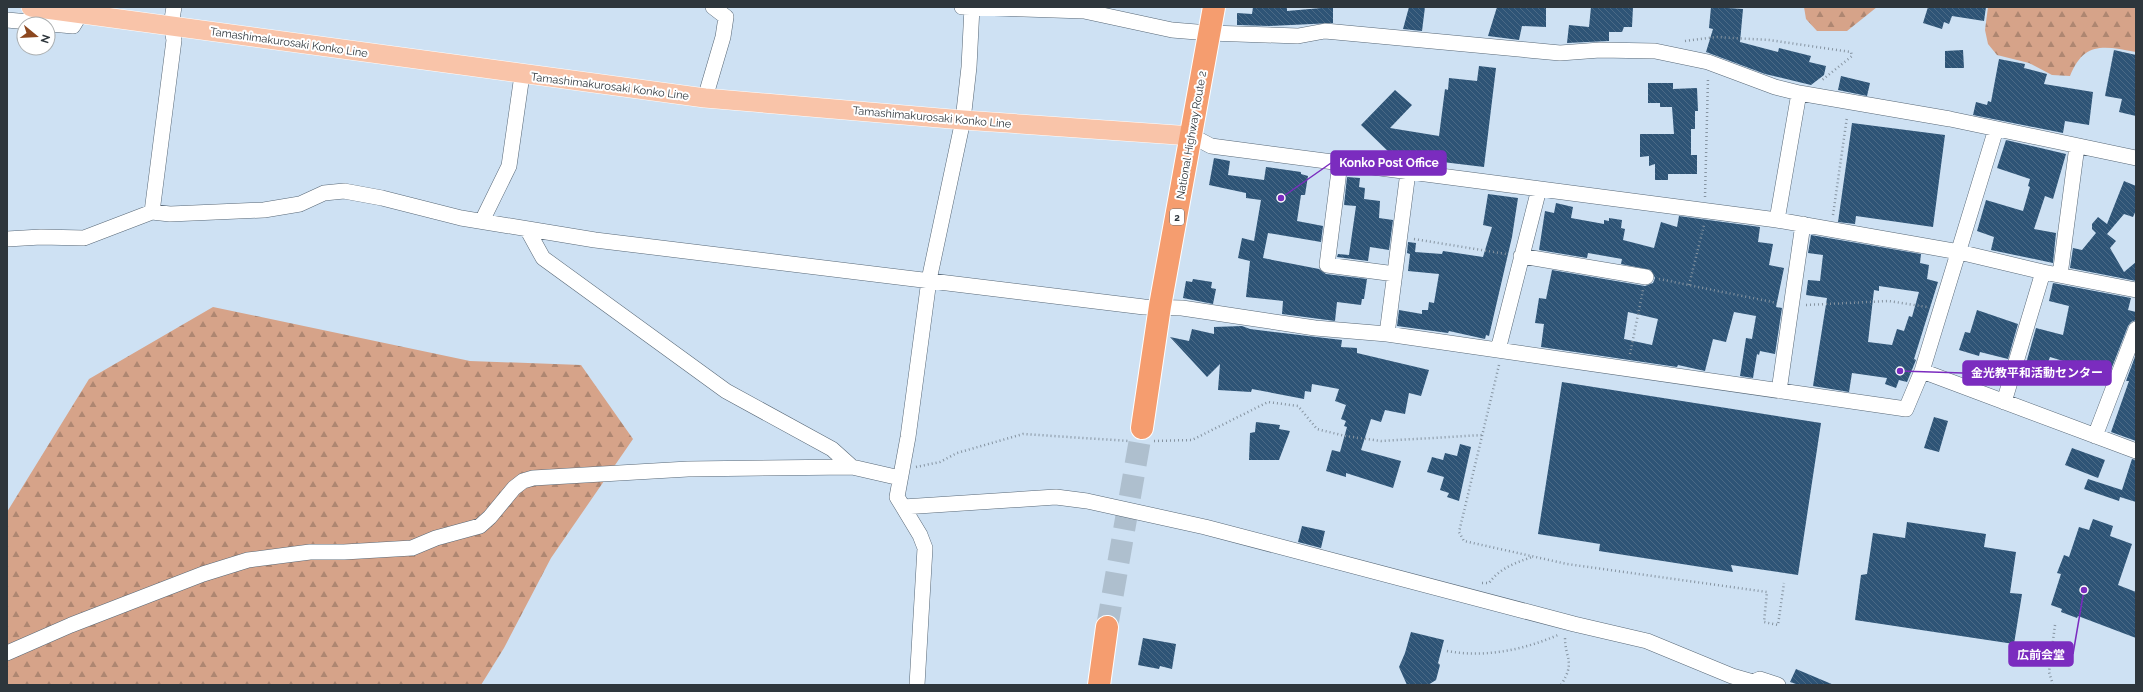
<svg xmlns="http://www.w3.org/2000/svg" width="2143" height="692" font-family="Raleway,'Noto Sans JP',sans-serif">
  <defs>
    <pattern id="forest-firs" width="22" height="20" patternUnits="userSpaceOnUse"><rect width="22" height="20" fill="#d6a389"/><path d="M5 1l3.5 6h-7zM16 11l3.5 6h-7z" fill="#ae8671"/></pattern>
    <pattern id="building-back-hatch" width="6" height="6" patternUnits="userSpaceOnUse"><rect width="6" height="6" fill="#2e5476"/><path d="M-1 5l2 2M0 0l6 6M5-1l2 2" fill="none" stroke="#4b6a86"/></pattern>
  </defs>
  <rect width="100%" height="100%" fill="#cee1f3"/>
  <path fill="url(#forest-firs)" d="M1804 7H1877L1847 31H1817L1806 19Z
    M1988 7H2136V52C2104 46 2084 41 2070 76L2052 75 2029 63 1997 55 1988 44 1985 30Z
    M213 307 470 361 581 365 633 439 551 558 504 648 481 685H7V512L89 379Z"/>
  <path fill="url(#building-back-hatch)" fill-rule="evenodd" d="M1253 7H1287V11L1333 7V23L1269 26 1237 25V13L1252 14Z
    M1409 7H1425L1422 31 1403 29Z
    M1497 7H1546V27L1522 26 1519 40 1488 36Z
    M1591 7H1633L1632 27H1624L1622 32H1609V41L1567 43 1569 25 1589 27Z
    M1711 7 1743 9 1740 42 1778 52 1779 48 1811 56 1809 62 1826 66 1824 75 1811 85 1765 74 1706 52 1713 29 1709 28Z
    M1928 7H1986L1984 21 1952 16 1949 24 1944 22 1942 29 1923 23Z
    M1963 50 1964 68H1945V51Z
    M2114 50 2136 55V116L2119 112 2122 99 2105 96Z
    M1999 59 2025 64 2024 68 2047 74 2044 84 2093 92 2089 125 2065 121 2063 133 1973 115 1976 102 1987 105 1988 101 1991 102Z
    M1479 66 1496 68 1484 167 1426 160V162L1394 157 1361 125 1395 90 1412 105 1390 128 1439 136 1445 89 1448 90 1449 78 1477 81Z
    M1841 76 1870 83 1867 96 1838 90Z
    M1648 83H1673V89L1697 88 1698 111H1695V129H1691V155H1697V174H1668V180H1655V164L1649 166V156L1640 157V134H1674L1672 107H1660V103H1648Z
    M1852 123 1945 135 1933 227 1856 216 1855 224 1838 222Z
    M2006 140 2066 154 2053 199 2045 196 2034 229 2056 233 2053 263 1991 250 1994 237 1977 231 1986 200 2023 211 2030 187 2028 186 2030 179 1997 168Z
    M1214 158 1230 161 1228 175 1264 180 1266 167 1301 172V174L1308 176 1305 195H1301L1297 221 1323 226 1321 242 1268 233 1263 258 1319 269 1326 274 1367 279 1364 299H1362L1361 305 1337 302 1335 321 1282 314 1283 301 1246 297 1250 261 1238 258 1242 238 1254 241 1261 200 1246 198V193L1209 185Z
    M1347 177 1360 178 1359 187 1365 188 1364 199 1380 201 1379 218 1393 220 1389 250 1370 247 1368 261 1337 257 1338 254 1349 255 1356 206 1344 205Z
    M2124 181 2136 186V210L2133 217 2124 214 2107 234 2116 241 2110 248 2124 272 2136 262V281L2070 268 2073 248 2082 250 2096 233 2092 229V224L2098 217 2107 224Z
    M1488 194 1518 198 1512 237 1489 336 1486 335 1485 339 1449 331 1448 333 1397 326 1399 310 1422 314V310H1428L1429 302 1434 303 1439 274 1408 271 1410 254 1407 253 1408 242 1416 243 1415 252 1442 254 1443 251 1483 257 1492 227 1483 225Z
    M1556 203 1573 207 1571 218 1604 224V220L1609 221V218L1622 220 1621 228 1625 229 1623 240 1654 248 1661 222 1677 227 1679 216 1760 227 1758 242 1773 244 1769 265 1784 268 1776 307 1782 308 1775 354 1760 351 1759 355 1757 354 1753 378 1740 376 1746 338 1752 339 1756 316 1734 312 1726 342 1713 339 1705 371 1678 365 1677 367 1541 347 1544 324 1535 323 1539 298 1546 299 1552 270 1645 286 1653 283 1655 278 1651 270 1621 264 1622 259 1588 253 1587 258 1539 250 1545 211 1554 213ZM1628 312 1658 319 1652 345 1624 339Z
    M1811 235 1921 254 1920 263 1929 265 1927 279 1938 282 1914 359 1916 360 1907 382 1899 380 1896 388 1885 384 1887 378 1852 373 1849 392 1813 386 1827 298 1806 295 1808 280 1820 281 1823 255 1808 253ZM1879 286 1919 292 1912 317 1909 316 1904 331 1897 329 1892 345 1868 342 1874 290 1879 291Z
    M1193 279 1212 282 1211 288 1216 289 1213 304 1183 298 1186 281 1192 282Z
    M2053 283 2131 298 2128 310 2136 312V320L2131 322 2128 326 2109 375 2050 357 2044 373 2034 378 2023 374 2036 328 2063 335 2069 306 2049 301Z
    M1977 310 2018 324 2008 359 1980 352 1979 356 1959 350 1965 332 1970 333Z
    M1242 326 1250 329 1342 340 1341 347 1357 348V353L1429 370 1421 396 1409 393 1405 414 1385 410 1381 422 1371 419 1361 450 1401 461 1393 488 1346 473V477L1326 471 1332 450 1340 452 1347 427 1344 426 1346 421 1341 419 1346 405 1335 401 1339 389 1312 384 1311 392 1305 391 1304 399 1252 389 1251 392 1218 390 1220 364 1207 377 1170 337 1189 341 1192 329 1214 334V327Z
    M2136 354V441L2111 432 2129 381H2126Z
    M1562 382 1821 423 1798 575 1731 565 1733 572 1599 551 1600 544 1538 534Z
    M1934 417 1948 421 1939 452 1924 448Z
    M1256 422 1280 425 1279 429 1290 431 1279 460H1249L1250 433 1255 432Z
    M1460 444 1471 447 1459 501 1447 497 1449 493 1440 490 1444 477 1427 472 1432 457 1443 460 1445 453 1457 456Z
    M2072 448 2105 460 2098 478 2065 465Z
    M2132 459 2136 460V502L2120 497 2119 501 2084 489 2088 479 2122 490Z
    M2093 519 2113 526 2110 536 2132 544 2118 585 2136 592V638L2078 616 2077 618 2061 612 2062 609 2051 605 2061 574 2057 573 2064 555 2069 557 2079 527 2089 530Z
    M1907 522 1986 534 1984 547 2016 552 2010 593 2022 594 2014 644 1855 620 1861 575 1867 574 1873 533 1905 538Z
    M1302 526 1325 531 1321 548 1298 542Z
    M1411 632 1444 640 1438 663 1440 665 1436 680 1428 685H1407L1399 667 1405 653Z
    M1143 638 1176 644 1172 669 1160 666 1159 669 1138 665Z
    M1796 669 1834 685H1799L1790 682Z"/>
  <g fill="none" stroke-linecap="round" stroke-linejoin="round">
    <path stroke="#aebfce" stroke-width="22" stroke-dasharray="22 11" stroke-linecap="butt" d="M1107 627 1142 428"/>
    <g stroke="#586877" stroke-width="16">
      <path id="minor" d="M962 7 1084 11 1172 30 1209 33 1298 36 1325 31 1560 53 1600 50 1655 51 1708 62 1775 87 1799 93 1950 119 2136 158
        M7 20 73 26 81 13
        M705 98 723 37 726 17 713 7
        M1192 136 1211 146 1777 220 1959 252 2043 272 2136 290
        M1340 163 1327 265 1395 274
        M152 212 174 40 171 25 174 7
        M1777 220 1799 93
        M482 221 509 166 522 75
        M527 229 543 258 726 391 832 449 852 467
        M7 239 41 237 84 238 152 212 170 214 264 210 300 204 324 193 344 191 382 198 461 218 595 240 1144 307 1182 308 1315 328 1387 334 1906 409 1922 371 1996 129
        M1521 256 1646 277
        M2060 275 2077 146
        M1387 334 1408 172
        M1498 350 1539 189
        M1922 371 2136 451
        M1779 391 1803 224
        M2004 402 2043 272
        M2095 436 2136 329
        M903 507 1056 497 1087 501 1205 527 1574 624 1647 641 1732 676 1753 682 1760 679 1778 685
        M7 653 71 625 203 574 248 560 310 552H344L412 548 436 538 480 526 490 517 514 488 523 481 533 478 688 469 852 467 900 478
        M917 685 925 548 920 535 897 497 908 437 929 280 963 120 969 67 972 7"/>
    </g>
    <g stroke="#fff" stroke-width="20">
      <path id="major" d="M31 7 705 98 963 120 1192 136"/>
    </g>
    <g stroke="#fff" stroke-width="24">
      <path id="highway" d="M1142 428 1160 306 1214 7
        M1099 685 1107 627"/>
    </g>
    <path stroke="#8593a0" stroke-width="2.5" stroke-dasharray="1 3" stroke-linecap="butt" d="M1685 41 1716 37 1769 40 1851 52 1852 56 1821 81
      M1705 197 1708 78
      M1833 215 1847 117
      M1414 239 1506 254
      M1659 279 1777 303
      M1689 285 1704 225
      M1806 305 1889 301 1927 307
      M1630 354 1643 290
      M1499 365 1459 532 1464 541 1567 564 1767 592 1764 622 1778 625 1784 583
      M1154 441 1192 440 1268 402 1298 406 1317 429 1345 436 1381 441 1483 435
      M916 467 940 462 957 453 1023 434 1129 441
      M1482 583H1489C1500 568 1515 563 1532 557
      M1447 651C1485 658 1523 650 1558 635
      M1561 685C1576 661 1565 660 1565 637
      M2053 685 2049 672 2055 625"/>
    <use href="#minor" stroke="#fff" stroke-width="15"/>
    <use href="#major" stroke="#f9c4a9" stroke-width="19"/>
    <use href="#highway" stroke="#f59d6f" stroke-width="22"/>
  </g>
  <g text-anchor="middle" stroke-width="4" stroke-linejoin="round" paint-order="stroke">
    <rect fill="#fff" stroke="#6d7276" stroke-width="1" x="1170" y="209" width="14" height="16" rx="3"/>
    <g font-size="10" font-weight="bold" fill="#2e363c">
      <text x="1177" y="221">2</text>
    </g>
    <g font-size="11" fill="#2e363c" stroke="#fff">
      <text transform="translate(289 42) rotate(8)" y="4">Tamashimakurosaki Konko Line</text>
      <text transform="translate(610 86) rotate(7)" y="4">Tamashimakurosaki Konko Line</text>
      <text transform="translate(932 117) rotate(5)" y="4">Tamashimakurosaki Konko Line</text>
      <text transform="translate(1191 135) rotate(-80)" y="4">National Highway Route 2</text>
    </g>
  </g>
  <path fill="none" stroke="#7b2cbf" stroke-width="1.5" d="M1281 198L1331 163M1900 371L1963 373M2084 590L2073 654"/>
  <g fill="#7b2cbf" stroke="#fff" stroke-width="1.5">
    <circle cx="1281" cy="198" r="4"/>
    <circle cx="1900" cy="371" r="4"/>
    <circle cx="2084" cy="590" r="4"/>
  </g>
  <g fill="#7b2cbf" stroke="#7b2cbf" stroke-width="1.5">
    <rect x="1331" y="151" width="115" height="24" rx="4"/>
    <rect x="1963" y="361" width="148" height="24" rx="4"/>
    <rect x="2009" y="642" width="64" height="24" rx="4"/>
  </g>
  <g font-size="12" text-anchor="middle" font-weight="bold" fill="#fff">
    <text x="1389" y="167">Konko Post Office</text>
    <text x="2037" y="377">金光教平和活動センター</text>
    <text x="2041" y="659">広前会堂</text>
  </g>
  <rect width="2143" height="692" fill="none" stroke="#2e363c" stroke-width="16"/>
  <g transform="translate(36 36) rotate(108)"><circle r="19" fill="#ffffff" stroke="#abafb1"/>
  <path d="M0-3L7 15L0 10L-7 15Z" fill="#8c471f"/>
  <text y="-6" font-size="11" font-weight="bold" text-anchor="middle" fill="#2e363c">N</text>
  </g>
</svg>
